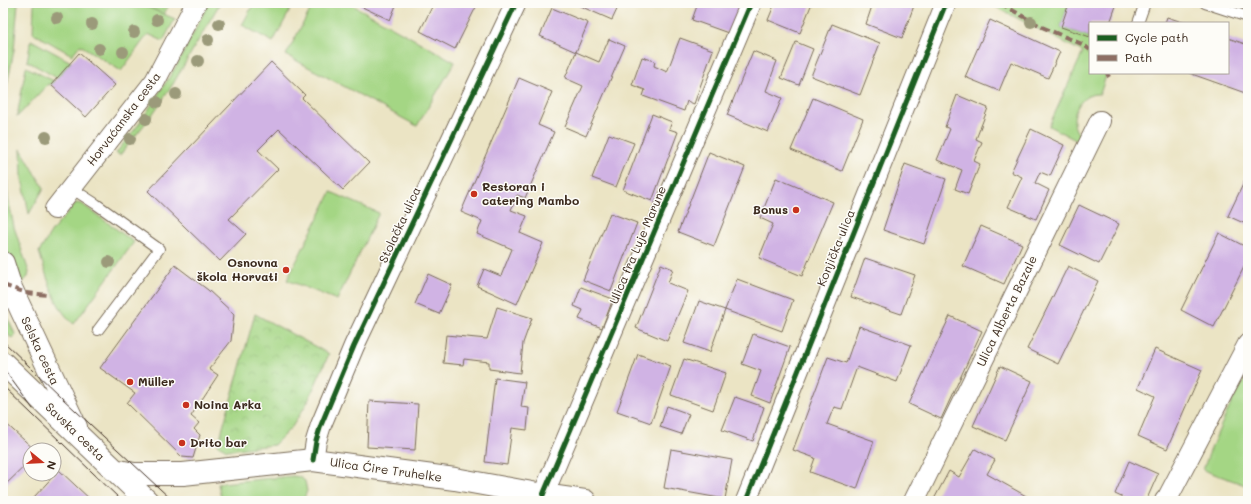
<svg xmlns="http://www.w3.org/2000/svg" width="1251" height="504" font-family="Mali,sans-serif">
  <defs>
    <pattern id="park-crowns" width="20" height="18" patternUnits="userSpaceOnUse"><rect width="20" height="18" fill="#a4d684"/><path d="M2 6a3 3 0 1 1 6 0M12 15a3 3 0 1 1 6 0" fill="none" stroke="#8eb872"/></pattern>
    <pattern id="garden-dots" width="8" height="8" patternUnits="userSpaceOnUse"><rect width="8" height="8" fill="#a4d684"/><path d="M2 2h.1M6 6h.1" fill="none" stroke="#8eb872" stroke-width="1.8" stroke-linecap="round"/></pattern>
  </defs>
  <rect width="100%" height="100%" fill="#fdfcf7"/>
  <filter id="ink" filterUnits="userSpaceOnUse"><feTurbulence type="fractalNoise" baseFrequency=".025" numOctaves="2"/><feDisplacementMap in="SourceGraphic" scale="8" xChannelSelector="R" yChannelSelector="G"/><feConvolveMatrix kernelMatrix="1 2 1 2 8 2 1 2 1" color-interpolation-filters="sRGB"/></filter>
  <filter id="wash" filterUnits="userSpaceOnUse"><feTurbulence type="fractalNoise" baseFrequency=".012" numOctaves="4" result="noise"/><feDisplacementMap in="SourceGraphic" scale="16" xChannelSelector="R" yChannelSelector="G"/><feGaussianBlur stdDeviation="0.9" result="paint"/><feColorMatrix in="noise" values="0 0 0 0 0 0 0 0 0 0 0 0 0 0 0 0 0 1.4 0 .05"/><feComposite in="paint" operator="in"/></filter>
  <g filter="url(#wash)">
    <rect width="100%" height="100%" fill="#ebe4c4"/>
    <path fill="#a4d684" stroke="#708051" d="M3 3H18L14 50 7 85 3 127 8 198 14 227 29 272 28 277 21 284 5 246 3 236Z
      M34 3H138L175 19 163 41 148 34 121 71 80 45 72 55 33 33Z
      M209 3H220L173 84 152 115 120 155 116 153 139 124 177 65Z
      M254 3H294L273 42 242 25Z
      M314 3H349L455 62 417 126 286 55Z
      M988 3H1069L1061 27 1090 37V73H1107L1100 94C1097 94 1093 94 1091 95 1078 99 1070 118 1076 130 1078 134 1081 137 1085 139L1083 144 1049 126 1083 52Z
      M31 40 71 62 57 78 27 61Z
      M26 67 54 81 51 85 48 84 17 117Z
      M21 149 44 188 29 214 22 177Z
      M331 192 379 213 337 300 287 280Z
      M76 203 82 204 134 242 74 324C54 308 47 276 39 252L52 231Z
      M3 308 15 334 14 338 10 337 3 327Z
      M1248 378V486L1203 470C1210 449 1219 430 1228 410 1234 399 1238 386 1248 378Z
      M293 476 300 477 305 481 307 491 303 501H223L221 498 218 484 222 483Z"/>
    <path fill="url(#park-crowns)" stroke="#708051" d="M255 314 329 354 307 403 292 427 274 445 227 450 218 445Z"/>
    <path fill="url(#garden-dots)" stroke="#708051" d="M138 3H170L164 14Z"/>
    <g id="blocks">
      <path fill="#d0b3e4" d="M361 3H397L390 20 360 6Z
        M434 3H478L455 49 420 31Z
        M573 3H620L612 20Z
        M698 3H742L731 34 692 20Z
        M775 3H812L800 33 768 20Z
        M873 3H915L902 38 866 24Z
        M1069 3H1117L1110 23H1090V37L1061 27Z
        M552 8 588 23 576 52 540 36Z
        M1167 17 1185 23H1165Z
        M990 20 1060 52 1048 78 1011 62 999 91 965 77Z
        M832 24 880 43 860 95 811 76Z
        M680 38 713 50 694 104 687 101 684 111 643 96 645 90 632 85 642 57 655 61 654 66 667 72Z
        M1228 38 1248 45V94L1189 73H1228Z
        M609 39 625 46 586 136 565 127 583 86 565 78 576 52 599 62Z
        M796 42 813 49 799 85 781 78Z
        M753 51 777 61 766 91 782 98 768 132 727 115Z
        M79 53 115 85 86 117 51 85Z
        M271 62 305 95 302 98 369 163 343 190 279 129 258 150 278 169 229 219 246 234 220 261 148 191Z
        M519 78 552 92 538 125 554 132 525 198 517 195 511 210 527 216 520 233 543 243 517 304 477 286 484 269 501 276 512 249 477 234 482 221 461 212Z
        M957 95 988 108 976 139 982 142 974 161 980 164 968 194 955 189 962 170 937 160 950 129 945 127Z
        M813 98 863 119 842 171 791 150Z
        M652 114 672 122 669 129 678 132 652 201 623 190Z
        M1031 129 1064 145 1050 176 1040 172 1035 183 1049 190 1036 219 1008 207 1022 177 1011 172Z
        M609 134 634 143 616 187 592 178Z
        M709 152 745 167 714 246 678 232Z
        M905 164 946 179 924 244 883 230Z
        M776 178 833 202 802 276 759 258 773 224 760 218Z
        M1246 178 1248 179V225L1228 216Z
        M1079 205 1119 224 1099 264 1060 245Z
        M610 213 637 223 611 291 583 280Z
        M981 226 1022 244 1004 284 963 266Z
        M1219 233 1248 248V259L1214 327 1181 310Z
        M865 258 915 275 901 314 851 297Z
        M661 264 673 269 668 283 688 291 667 341 636 328Z
        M175 265 208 290 234 314 231 341 209 369 218 375 191 416 199 423 194 429 200 435 193 458 182 457 127 403 135 393 100 368Z
        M1068 266 1098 281 1058 364 1027 349Z
        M428 274 452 285 439 314 415 304Z
        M737 279 793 300 782 331 725 310Z
        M581 287 613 299 602 328 579 319 583 310 574 306Z
        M699 301 725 310 710 352 684 343Z
        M497 307 532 318 523 343 520 373 489 369V362L464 359 463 365 443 363 446 335 487 339Z
        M950 316 982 331 941 419 909 404Z
        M859 326 911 345 897 382 857 367 842 409 834 407 827 424 874 441 857 489 810 472 815 458 793 450 828 357 846 363Z
        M753 334 790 347 770 403 752 396 761 371 742 364Z
        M1155 349 1202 370 1167 449 1138 436 1155 396 1138 388Z
        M638 354 671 366 651 423 617 411Z
        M684 359 726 373 713 410 671 395Z
        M1000 366 1032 381 1005 440 973 426Z
        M495 378 525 382 521 407 529 408 527 430 512 428 507 465 485 462Z
        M735 397 764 407 753 441 722 430Z
        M369 401 418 404 415 450 367 447Z
        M667 406 689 414 681 434 660 427Z
        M3 421 35 450H30V461L3 487Z
        M671 449 732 460 725 499 664 488Z
        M975 449 995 460 987 474 1035 501H933L949 471 959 477Z
        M1129 461 1158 474 1146 501H1130L1115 494Z
        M59 470 92 501H38L34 497Z"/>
    </g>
  </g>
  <g filter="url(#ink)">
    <use href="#blocks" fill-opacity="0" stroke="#796b58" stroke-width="1"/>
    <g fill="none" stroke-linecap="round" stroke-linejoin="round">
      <g stroke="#796b58" stroke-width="12">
        <path id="lane" d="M1205 3 1248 17
          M1138 23 1145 3
          M71 188 96 204 159 249 98 330"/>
      </g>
      <g stroke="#796b58" stroke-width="22">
        <path id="street" d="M55 209 155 81 196 3
          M313 460 316 441 321 425 354 346 516 3
          M543 495 751 3
          M746 501 946 3
          M914 501 1100 121
          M1166 501 1248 344"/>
      </g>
      <g stroke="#796b58" stroke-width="24">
        <path id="secondary" d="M3 263 11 288 76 427
          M3 363 147 501
          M114 470 134 474H183L313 460 455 479 543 495 585 501
          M1166 501H1167"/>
      </g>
      <use href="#lane" stroke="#fff" stroke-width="10"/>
      <use href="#street" stroke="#fff" stroke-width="20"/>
      <use href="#secondary" stroke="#fff" stroke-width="22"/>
      <path stroke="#3b2a1e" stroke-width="1" d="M3 341 62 398 173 501
        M3 368 33 409
        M3 386 122 501"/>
      <path stroke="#8d6e63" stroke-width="4" stroke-dasharray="8 4" stroke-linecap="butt" d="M1000 3 1042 27 1084 45 1090 50
        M1107 73 1109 77
        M3 285 27 293 48 295"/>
      <g stroke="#fdfcf7" stroke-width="8">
        <path id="cycleway" d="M313 460 316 441 321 425 354 346 516 3
          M543 495 751 3
          M746 501 946 3"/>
      </g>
      <use href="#cycleway" stroke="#1b5e20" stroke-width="5"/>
    </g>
    <g fill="#9b9a7a">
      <circle cx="57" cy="18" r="6"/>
      <circle cx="157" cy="20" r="6"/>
      <circle cx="1031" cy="22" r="6"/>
      <circle cx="92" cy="24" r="6"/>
      <circle cx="219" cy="24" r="6"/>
      <circle cx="134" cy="32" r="6"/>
      <circle cx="208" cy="40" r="6"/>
      <circle cx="99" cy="49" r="6"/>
      <circle cx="123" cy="52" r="6"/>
      <circle cx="198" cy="61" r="6"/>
      <circle cx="176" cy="94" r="6"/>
      <circle cx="157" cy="102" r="6"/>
      <circle cx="146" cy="119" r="6"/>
      <circle cx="46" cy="137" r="6"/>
      <circle cx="130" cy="139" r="6"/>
      <circle cx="109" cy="262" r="6"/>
    </g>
  </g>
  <g fill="#c8321e" stroke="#fdfcf7" stroke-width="1.5">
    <circle cx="474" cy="194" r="4"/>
    <circle cx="796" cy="210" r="4"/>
    <circle cx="286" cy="270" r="4"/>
    <circle cx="130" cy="382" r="4"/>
    <circle cx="186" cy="405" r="4"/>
    <circle cx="182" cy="443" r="4"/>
  </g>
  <g text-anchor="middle" stroke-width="3" stroke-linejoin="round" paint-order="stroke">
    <g font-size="12" fill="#3b2a1e" stroke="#fdfcf7">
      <text transform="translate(124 119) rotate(-53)" y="4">Horvaćanska cesta</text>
      <text transform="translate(400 225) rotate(-65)" y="4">Stolačka ulica</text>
      <text transform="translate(638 245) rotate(-67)" y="4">Ulica fra Luje Marune</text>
      <text transform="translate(836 248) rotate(-68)" y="4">Konjička ulica</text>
      <text transform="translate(1007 311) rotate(-64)" y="4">Ulica Alberta Bazale</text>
      <text transform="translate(40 351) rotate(65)" y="4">Selska cesta</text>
      <text transform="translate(75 432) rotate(44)" y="4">Savska cesta</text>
      <text transform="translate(386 470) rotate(8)" y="4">Ulica Ćire Truhelke</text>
    </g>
    <g font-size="12" font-weight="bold" fill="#3b2a1e" stroke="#fdfcf7" text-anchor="start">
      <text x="482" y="191">Restoran i<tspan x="482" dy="14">catering Mambo</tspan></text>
      <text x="788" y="214" text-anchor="end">Bonus</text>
      <text x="278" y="267" text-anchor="end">Osnovna<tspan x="278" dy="14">škola Horvati</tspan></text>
      <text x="138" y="386">Müller</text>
      <text x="194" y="409">Noina Arka</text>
      <text x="190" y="447">Drito bar</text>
    </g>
  </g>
  <rect width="1251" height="504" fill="none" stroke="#fdfcf7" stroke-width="16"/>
  <rect x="1089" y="22" width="140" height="52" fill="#fdfcf7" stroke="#afa8a0"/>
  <rect x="1097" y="35" width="20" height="6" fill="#1b5e20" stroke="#afa8a0"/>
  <text x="1125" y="42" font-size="12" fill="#3b2a1e">Cycle path</text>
  <rect x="1097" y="55" width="20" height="6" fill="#8d6e63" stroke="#afa8a0"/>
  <text x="1125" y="62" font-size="12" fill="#3b2a1e">Path</text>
  <g transform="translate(42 462) rotate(108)"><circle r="19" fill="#fdfcf7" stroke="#afa8a0"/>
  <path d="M0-3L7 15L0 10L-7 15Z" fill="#c8321e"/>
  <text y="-6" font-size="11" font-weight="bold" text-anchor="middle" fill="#3b2a1e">N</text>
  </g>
</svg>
